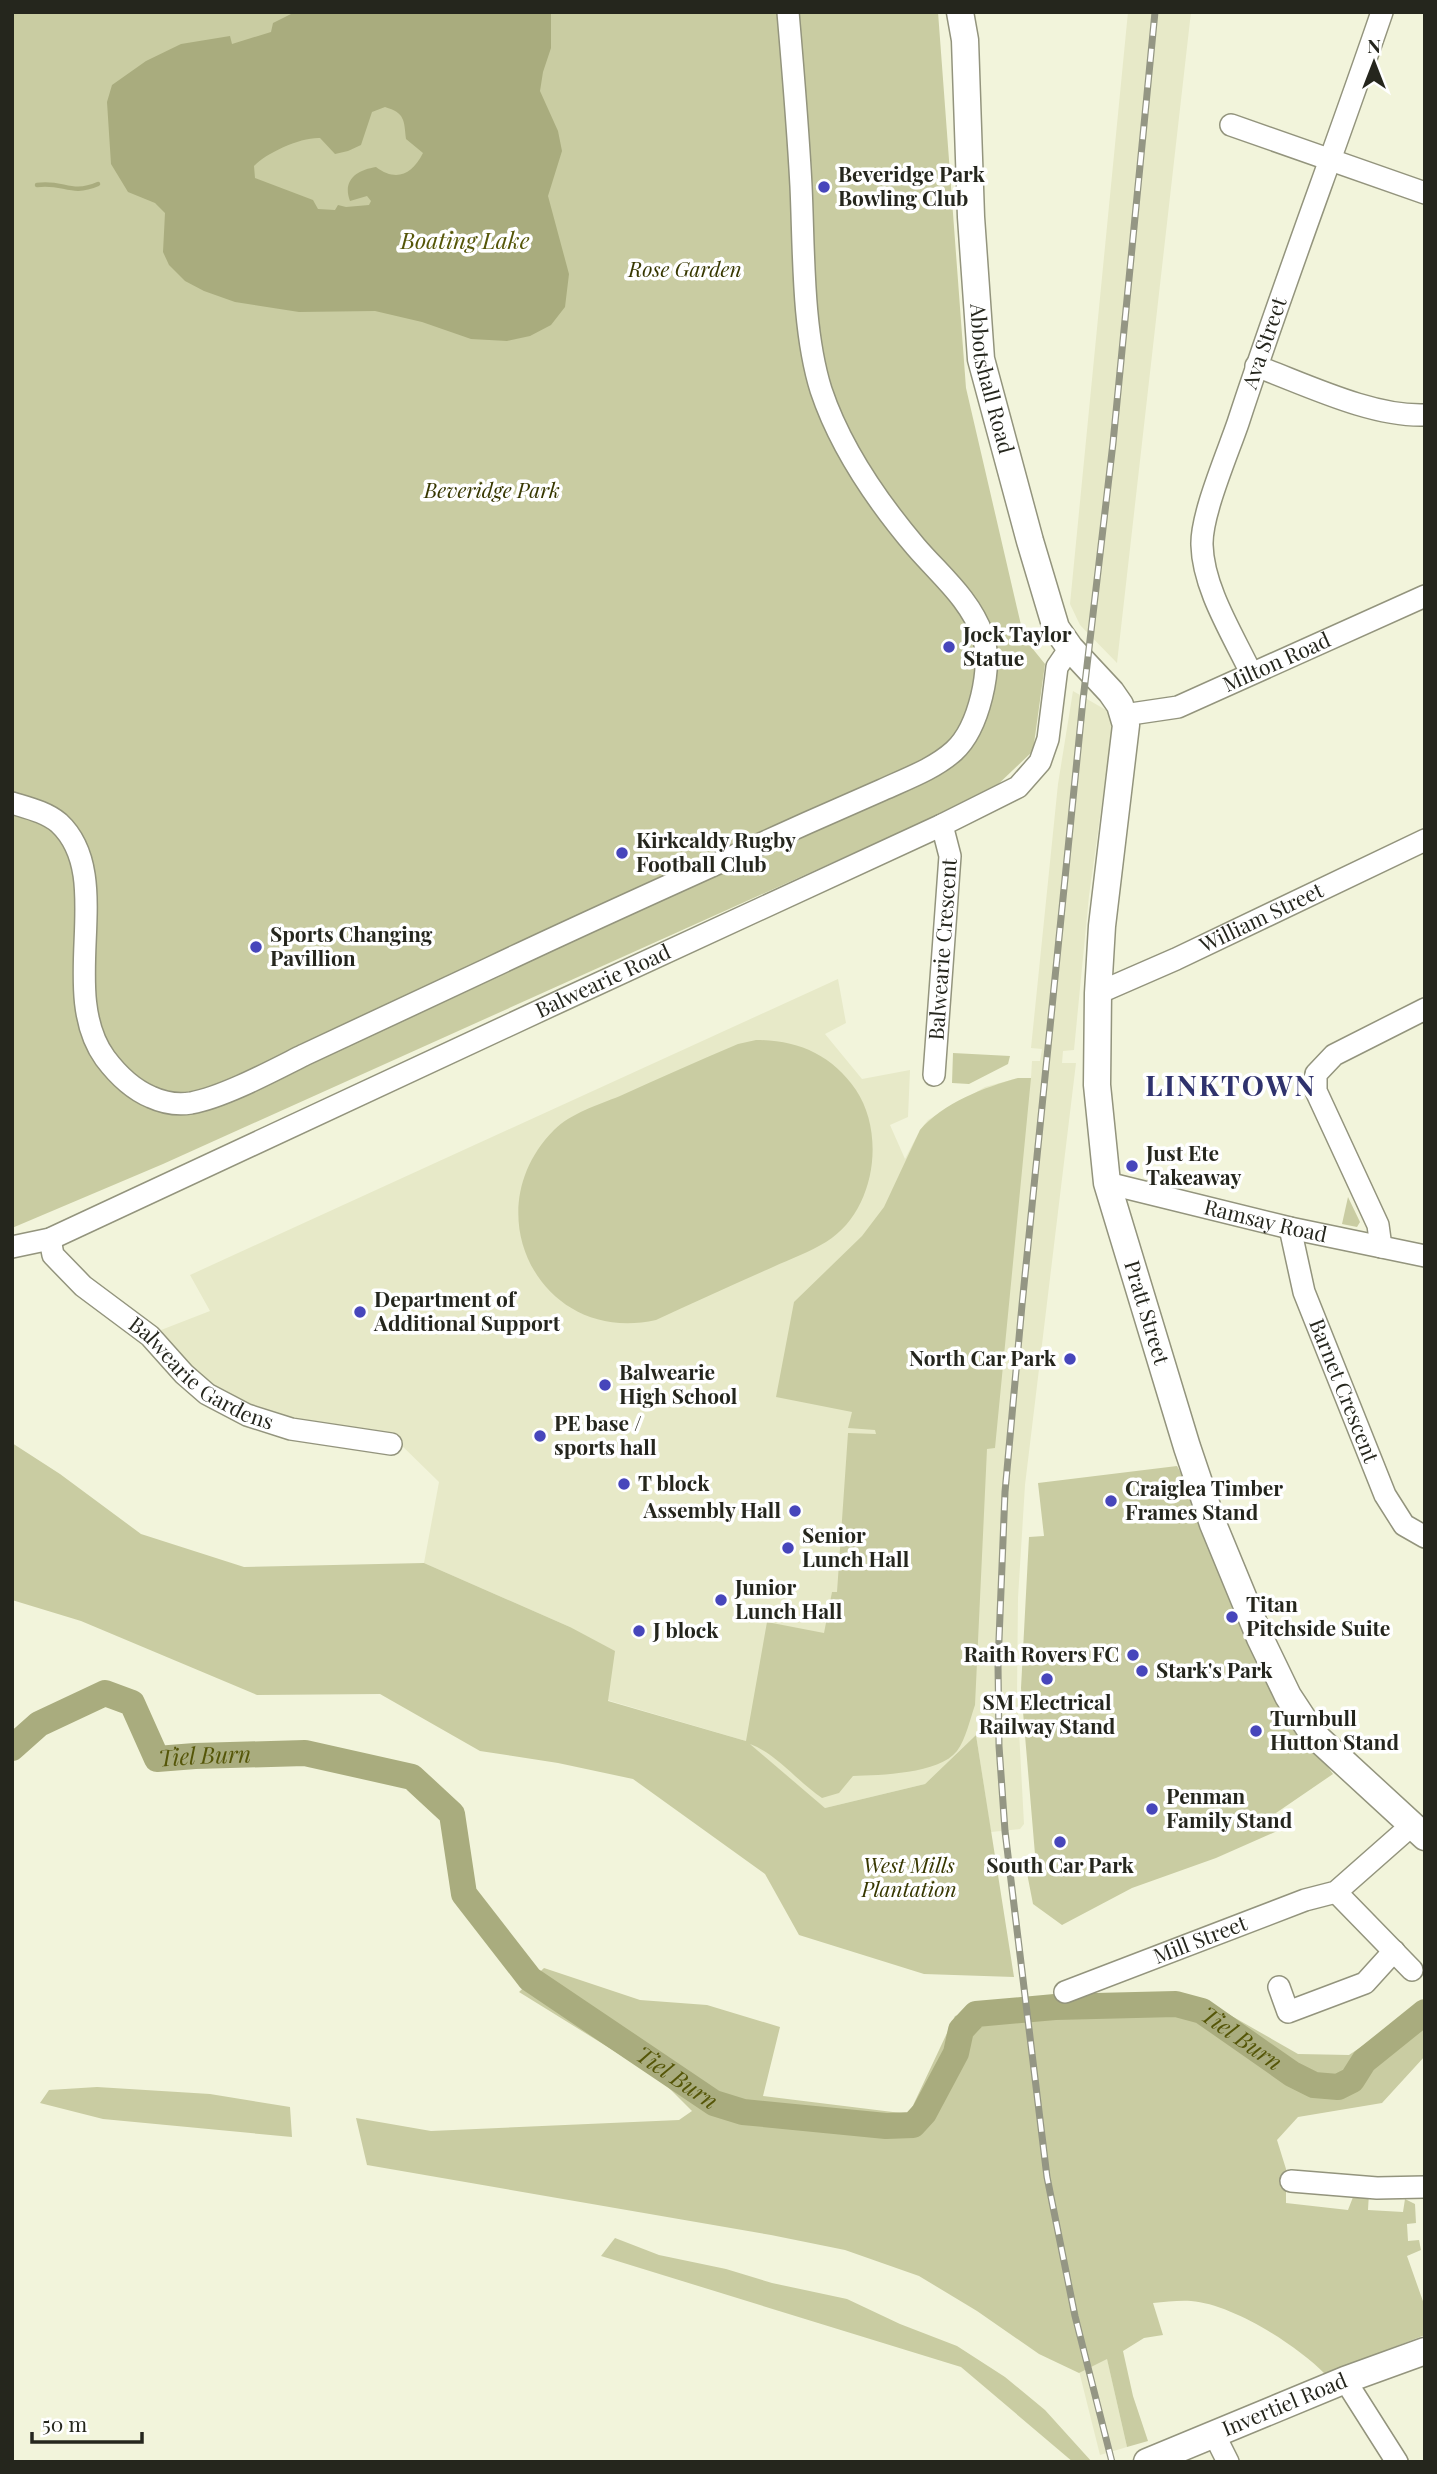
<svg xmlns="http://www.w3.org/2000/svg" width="1437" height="2474" font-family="'Playfair Display',serif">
  <rect width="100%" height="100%" fill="#f2f4db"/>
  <path fill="#e7e9c8" d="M1128 12H1191L1117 663 1080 625 1070 604Z
    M1073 691 1106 710 1113 724 1089 896 1074 1050 1063 1051 1062 1063H1076L1025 1485 1018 1598 1017 1694 1024 1824 1020 1829 991 1832 976 1735 925 1784 825 1808 746 1741 607 1700 570 1627 424 1563 439 1482 394 1438 309 1425 230 1400 191 1370 161 1330 210 1311 190 1275 838 979 846 1023 825 1034 862 1079 910 1070 908 1117 890 1125 905 1159 920 1130 928 1120 985 1087 1018 1078H1031L1032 1061H1040L1042 1049 1031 1048 1058 784Z
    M1074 2351 1106 2354 1127 2447 1100 2455Z"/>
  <path fill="#c9cca2" d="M12 12H938L966 388 1024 638 1045 664 1033 751 991 791 163 1164 12 1228Z
    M756 1040C798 1040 832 1055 856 1090 886 1135 875 1212 826 1242 810 1252 790 1259 773 1267 734 1284 695 1302 656 1320 542 1346 472 1213 554 1130 571 1113 598 1105 620 1096 659 1078 698 1061 738 1044Z
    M953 1053 1010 1056 1008 1064 969 1084 952 1083Z
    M1018 1078H1031L995 1448 987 1449 975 1705C970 1719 966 1739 957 1751 939 1774 880 1775 853 1776L839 1793 822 1798C798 1782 777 1754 750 1744L825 1808 925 1784 976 1735 1014 1977 924 1974 799 1935 765 1874 633 1779 558 1763 480 1751 380 1694 257 1695 81 1621 12 1600V1443L60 1474 141 1534 244 1567 424 1563 570 1627 615 1651 608 1701 746 1741 767 1622 824 1633 832 1592H837L848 1433 876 1434 875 1430 848 1428 852 1412 776 1397 794 1302 862 1236 884 1207 920 1130C943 1103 985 1087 1018 1078Z
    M1348 1197 1360 1222 1357 1227 1342 1224Z
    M1177 1466 1195 1498 1269 1686 1333 1774 1276 1813 1284 1828 1216 1858 1132 1888 1062 1925 1033 1904 1026 1868 1036 1866 1021 1688 1029 1537 1044 1536 1038 1483Z
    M544 1968 640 2000 707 2005 780 2027 763 2096 909 2114 955 2016 977 2009 1163 1995 1209 2003 1298 2054 1349 2055 1425 2004V2056L1382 2103 1298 2117 1277 2140 1286 2169V2203L1348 2210 1355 2192 1369 2193 1368 2210 1403 2212 1405 2199 1415 2204 1416 2223 1407 2224 1408 2241 1419 2240 1421 2250 1407 2256 1425 2307V2335L1325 2374C1297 2345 1232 2304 1191 2301 1179 2300 1166 2302 1153 2303L1163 2335 1144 2338 1123 2351 1133 2396 1148 2441 1127 2447 1107 2359 1079 2373 1039 2354 977 2311 919 2276 845 2250 771 2235 367 2165 356 2118 431 2131 679 2120 692 2111 661 2080 519 1992Z
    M97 2087 210 2094 290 2107 292 2137 103 2119 40 2103 49 2090Z
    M615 2238 659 2255 726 2269 772 2283 847 2299 900 2324 957 2346 1005 2377 1045 2410 1092 2462H1073L961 2367 601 2256Z"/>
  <path fill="#a9ac7e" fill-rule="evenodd" d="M295 12H551V48L543 72 540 91 558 131 562 151 548 196 569 274 565 307 551 325 530 336 507 341 471 339 422 322 375 311 299 312 235 302 204 291 185 281 169 265 163 252 165 213 155 203 128 192 111 164 107 102 112 85 146 61 181 44 230 36 232 44 271 32 273 23ZM385 107C405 113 404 120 406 139L423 153C412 175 396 182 376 167 357 170 342 180 350 201L367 196 371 201 369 205 346 207 338 205 335 210 318 209 313 200 255 178 254 166C266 153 301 137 320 138L335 154 348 151 361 145 372 112Z"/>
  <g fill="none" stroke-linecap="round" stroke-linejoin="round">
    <path stroke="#a9ac7e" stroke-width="4.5" d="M37 185C64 181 70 196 98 184"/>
    <path stroke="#a9ac7e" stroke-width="26" id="s1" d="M12 1748 39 1724 105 1693 132 1703 157 1759 195 1756 305 1753 412 1777 452 1814 464 1894 530 1979 714 2103 743 2112 886 2126 913 2125 924 2113 956 2053 961 2030 976 2014 1055 2007 1176 2004 1202 2011 1292 2074 1314 2085 1338 2087 1352 2080 1364 2061 1425 2012"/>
    <g stroke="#93947d" stroke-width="24">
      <g id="minor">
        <path d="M1231 125 1425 193"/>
        <path d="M1256 366C1307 385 1372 417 1425 415"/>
        <path id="s2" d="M1251 673C1233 635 1203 588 1202 545 1201 515 1227 455 1238 423 1283 285 1335 150 1382 12"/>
        <path id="s3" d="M1124 715 1178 707 1425 596"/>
        <path d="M12 803C28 808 46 812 59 823 117 877 56 990 105 1058 117 1074 132 1089 151 1097 164 1103 178 1105 191 1103 224 1097 274 1070 304 1055 366 1026 428 997 490 968 595 918 701 871 807 823 832 812 857 801 882 790 906 779 934 769 954 751 979 728 993 667 983 636 970 599 941 576 916 547 877 501 840 447 821 390 802 329 804 250 801 186 798 128 793 70 788 12"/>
        <path id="s4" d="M1098 993 1176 959 1425 840"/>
        <path id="s5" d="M934 1075 950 856 942 825"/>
        <path id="s6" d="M1107 1183 1290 1228 1425 1256"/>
        <path id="s7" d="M1290 1228 1304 1292 1385 1495 1404 1525 1425 1537"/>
        <path id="s8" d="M50 1239 53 1255 83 1286 150 1336 184 1374 207 1394 247 1415 291 1429 391 1444"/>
        <path id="s9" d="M12 1247 50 1239 565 999 942 825 1018 787 1040 762 1048 739 1057 667 1070 648"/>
        <path d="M1381 1247 1378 1225 1316 1091V1074L1334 1055 1425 1009"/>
        <path d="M1336 1892 1412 1970"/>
        <path d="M1279 1987 1288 2012 1365 1983 1394 1951"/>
        <path id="s10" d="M1065 1992 1305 1900 1336 1892 1412 1825"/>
        <path d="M1291 2181 1377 2188 1425 2187"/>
        <path d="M1345 2380 1397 2462"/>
        <path d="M1214 2434 1228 2462"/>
      </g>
    </g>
    <g stroke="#93947d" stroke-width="29">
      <g id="major">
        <path id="s11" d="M960 12 965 40 971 217 981 359 1030 541 1056 628 1070 648 1111 692 1120 705 1126 725 1102 926 1098 993 1097 1085 1107 1183 1187 1447 1213 1524 1260 1638 1288 1696 1313 1734 1425 1837"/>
        <path id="s12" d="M1147 2462 1345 2380 1425 2351"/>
      </g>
    </g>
    <use href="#minor" stroke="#fff" stroke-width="21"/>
    <use href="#major" stroke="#fff" stroke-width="26"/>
    <g stroke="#949684" stroke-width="7">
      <path id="rail" d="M1112 2462 1075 2316 1047 2177 1005 1831 999 1746 998 1664 1005 1492 1022 1305 1083 700 1113 443 1155 12"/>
    </g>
    <use href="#rail" stroke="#fff" stroke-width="4.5" stroke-dasharray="13" stroke-linecap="butt"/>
  </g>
  <g fill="#4746bb" stroke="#fff" stroke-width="2.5">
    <circle cx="824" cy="187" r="7"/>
    <circle cx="949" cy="647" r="7"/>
    <circle cx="622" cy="853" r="7"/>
    <circle cx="256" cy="947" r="7"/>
    <circle cx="1132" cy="1166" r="7"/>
    <circle cx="360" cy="1312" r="7"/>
    <circle cx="1070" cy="1359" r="7"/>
    <circle cx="605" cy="1385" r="7"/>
    <circle cx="540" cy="1436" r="7"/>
    <circle cx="624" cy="1484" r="7"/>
    <circle cx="1111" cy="1501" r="7"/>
    <circle cx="795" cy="1511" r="7"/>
    <circle cx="788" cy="1548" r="7"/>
    <circle cx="721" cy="1600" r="7"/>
    <circle cx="1232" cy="1617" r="7"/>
    <circle cx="639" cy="1631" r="7"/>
    <circle cx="1133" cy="1655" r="7"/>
    <circle cx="1142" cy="1671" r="7"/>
    <circle cx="1047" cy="1679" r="7"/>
    <circle cx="1256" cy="1731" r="7"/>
    <circle cx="1152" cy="1809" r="7"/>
    <circle cx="1060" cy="1842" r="7"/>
  </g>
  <g text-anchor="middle" stroke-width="7" stroke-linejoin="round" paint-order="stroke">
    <g font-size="21" font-weight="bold" fill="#25261d" stroke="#fff" text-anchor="start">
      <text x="838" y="182">Beveridge Park<tspan x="838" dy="24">Bowling Club</tspan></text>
      <text x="963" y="642">Jock Taylor<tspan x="963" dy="24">Statue</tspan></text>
      <text x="636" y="848">Kirkcaldy Rugby<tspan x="636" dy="24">Football Club</tspan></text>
      <text x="270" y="942">Sports Changing<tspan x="270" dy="24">Pavillion</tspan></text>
      <text x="1146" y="1161">Just Ete<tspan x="1146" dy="24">Takeaway</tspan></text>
      <text x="374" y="1307">Department of<tspan x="374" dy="24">Additional Support</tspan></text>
      <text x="1056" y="1366" text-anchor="end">North Car Park</text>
      <text x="619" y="1380">Balwearie<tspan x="619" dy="24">High School</tspan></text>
      <text x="554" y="1431">PE base /<tspan x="554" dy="24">sports hall</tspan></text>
      <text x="638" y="1491">T block</text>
      <text x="1125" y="1496">Craiglea Timber<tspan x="1125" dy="24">Frames Stand</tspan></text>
      <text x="781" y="1518" text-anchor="end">Assembly Hall</text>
      <text x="802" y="1543">Senior<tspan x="802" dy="24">Lunch Hall</tspan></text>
      <text x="735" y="1595">Junior<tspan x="735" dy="24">Lunch Hall</tspan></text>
      <text x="1246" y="1612">Titan<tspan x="1246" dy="24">Pitchside Suite</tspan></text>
      <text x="653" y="1638">J block</text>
      <text x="1119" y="1662" text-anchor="end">Raith Rovers FC</text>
      <text x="1156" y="1678">Stark's Park</text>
      <text x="1047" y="1710" text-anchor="middle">SM Electrical<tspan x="1047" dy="24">Railway Stand</tspan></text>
      <text x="1270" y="1726">Turnbull<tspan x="1270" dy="24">Hutton Stand</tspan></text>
      <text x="1166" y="1804">Penman<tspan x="1166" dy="24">Family Stand</tspan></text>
      <text x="1060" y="1873" text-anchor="middle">South Car Park</text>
    </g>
    <g font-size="21" font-style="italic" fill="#373700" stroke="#fff">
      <text x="685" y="277">Rose Garden</text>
      <text x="492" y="498">Beveridge Park</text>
      <text x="909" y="1873">West Mills<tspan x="909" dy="24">Plantation</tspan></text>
    </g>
    <g font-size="21" fill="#25261d" stroke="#fff">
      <text dy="7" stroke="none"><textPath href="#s2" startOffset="350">Ava Street</textPath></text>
      <text dy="7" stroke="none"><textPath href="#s11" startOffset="369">Abbotshall Road</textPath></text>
      <text dy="7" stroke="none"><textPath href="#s3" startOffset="163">Milton Road</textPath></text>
      <text dy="7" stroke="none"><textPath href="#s4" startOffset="180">William Street</textPath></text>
      <text dy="7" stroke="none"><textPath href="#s5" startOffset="126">Balwearie Crescent</textPath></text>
      <text dy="7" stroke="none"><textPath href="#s9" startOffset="649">Balwearie Road</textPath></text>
      <text dy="7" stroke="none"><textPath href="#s6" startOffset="163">Ramsay Road</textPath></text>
      <text dy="7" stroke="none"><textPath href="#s11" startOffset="1344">Pratt Street</textPath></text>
      <text dy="7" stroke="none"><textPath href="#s8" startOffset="208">Balwearie Gardens</textPath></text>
      <text dy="7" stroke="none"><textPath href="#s7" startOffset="172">Barnet Crescent</textPath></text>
      <text dy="7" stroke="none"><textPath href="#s10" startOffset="145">Mill Street</textPath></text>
      <text dy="7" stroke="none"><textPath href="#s12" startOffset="149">Invertiel Road</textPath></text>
    </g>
    <g font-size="23" font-style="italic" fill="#555608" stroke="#fff">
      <text x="465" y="249">Boating Lake</text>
      <text dy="8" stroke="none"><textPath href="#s1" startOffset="247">Tiel Burn</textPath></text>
      <text dy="8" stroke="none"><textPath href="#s1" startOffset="1528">Tiel Burn</textPath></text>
      <text dy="8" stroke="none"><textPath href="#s1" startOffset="877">Tiel Burn</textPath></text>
    </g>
    <g font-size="28" font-weight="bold" letter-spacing="2" fill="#2f326d" stroke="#fff">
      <text x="1231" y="1096">LINKTOWN</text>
    </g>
  </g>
  <rect width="1437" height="2474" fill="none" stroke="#25261d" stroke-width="28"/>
  <g transform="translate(1374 63)" stroke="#ffffff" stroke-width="5" paint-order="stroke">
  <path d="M0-5L12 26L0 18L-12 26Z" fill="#25261d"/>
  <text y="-10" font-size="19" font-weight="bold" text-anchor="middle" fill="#25261d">N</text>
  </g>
  <path d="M32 2432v10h110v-10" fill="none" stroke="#25261d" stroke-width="3.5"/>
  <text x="42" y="2432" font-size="21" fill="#25261d" stroke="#ffffff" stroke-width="5" paint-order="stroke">50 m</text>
</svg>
